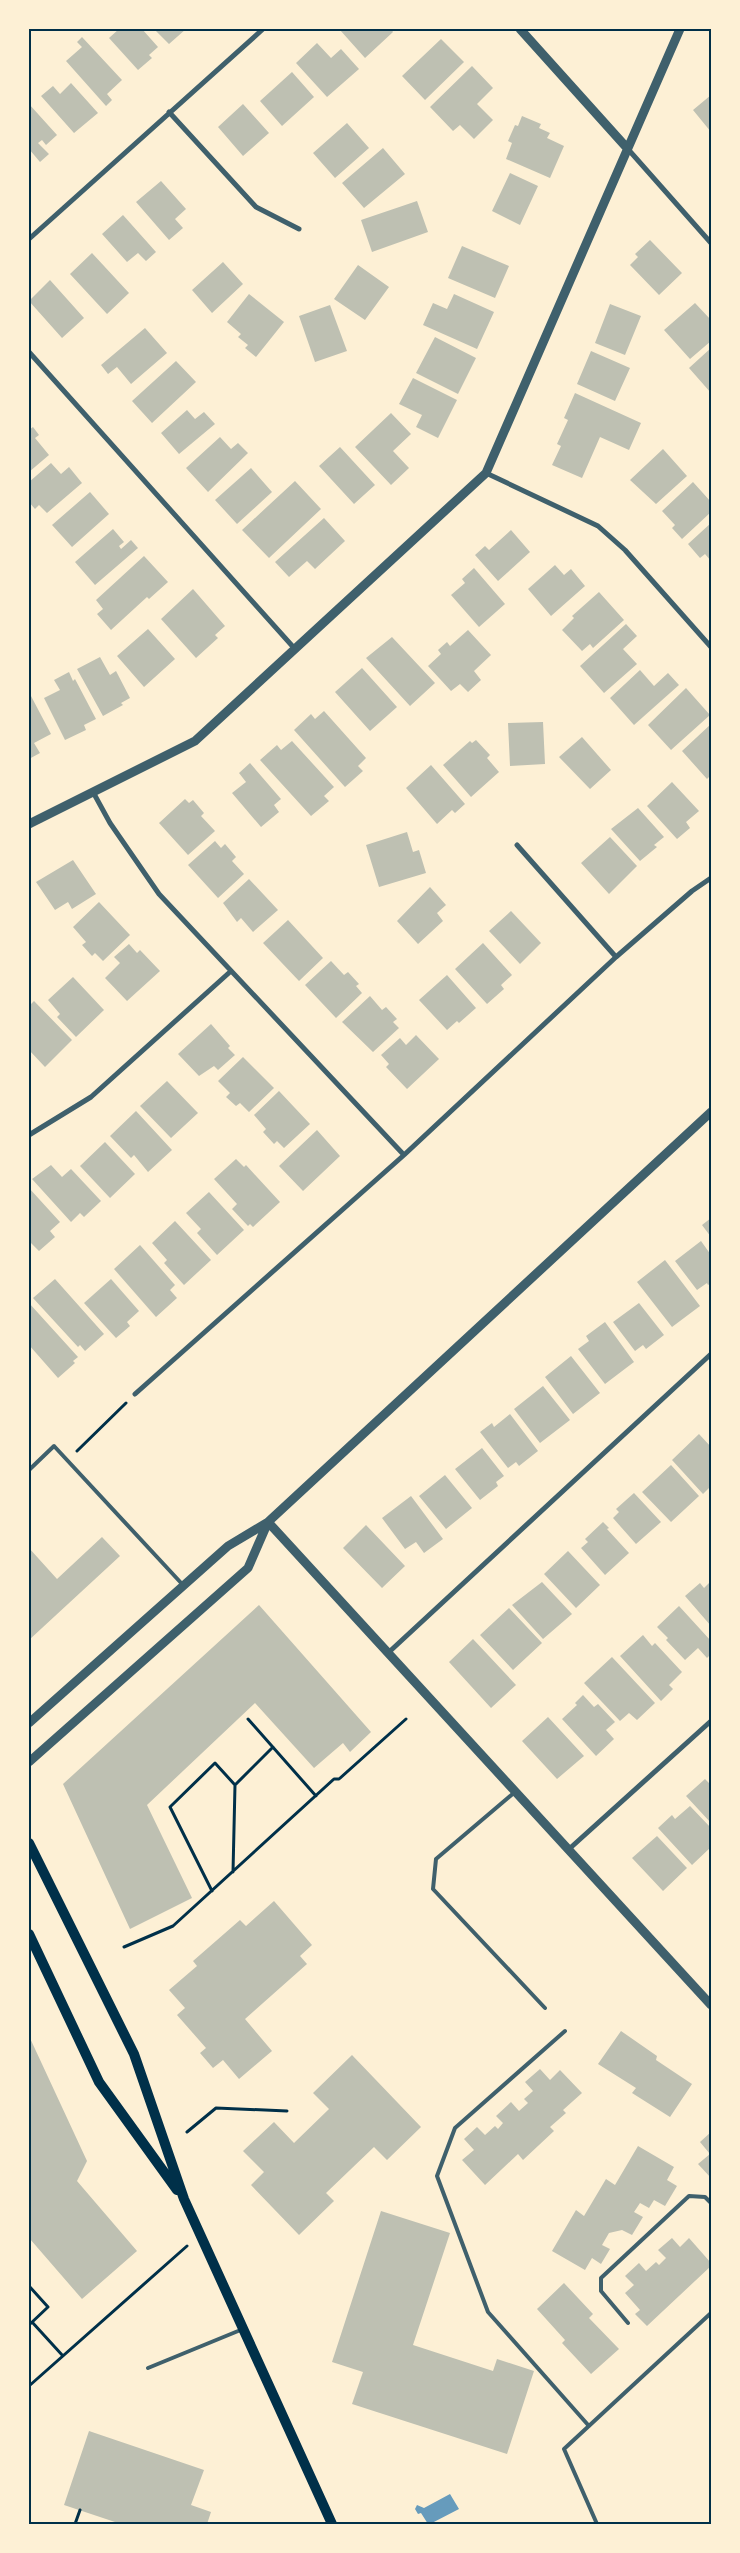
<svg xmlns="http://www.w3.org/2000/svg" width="740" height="2553" font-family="Raleway,sans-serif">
  <rect width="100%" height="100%" fill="#fdf0d5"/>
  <path fill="#669bbc" d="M450 2494 459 2509 430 2524H428L421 2513 418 2514 415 2509 417 2505 424 2508Z"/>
  <path fill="#bec0b2" d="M119 29H142L158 47 149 55 152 58 138 70 109 38Z
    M154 29H186L169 44Z
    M341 29H391L393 32 365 58 340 30Z
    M82 37 122 80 107 94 112 100 106 106 66 61 82 47 77 42Z
    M441 39 464 62 425 100 402 76Z
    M317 43 331 58 341 49 359 69 327 97 296 63Z
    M472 66 493 88 477 104 493 120 474 139 460 125 453 131 430 107Z
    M292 72 314 97 282 126 260 101Z
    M71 83 98 113 74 133 41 96 53 86 60 94Z
    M711 95V132L693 110Z
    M29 104 57 135 46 145 42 140 38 143 49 154 40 162 29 149Z
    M243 104 269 133 243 156 218 127Z
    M522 116 541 124 539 128 550 133 547 138 564 146 550 178 506 159 512 143 508 141 515 125 518 126Z
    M347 123 369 148 335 178 313 153Z
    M383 148 405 174 364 208 342 183Z
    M510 173 538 186 520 225 492 211Z
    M161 181 186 209 175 219 183 228 169 240 136 202Z
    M417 201 428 232 372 252 361 220Z
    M123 215 156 252 146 261 138 253 127 262 102 234Z
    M650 240 682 273 659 295 630 265 638 257 635 254Z
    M462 246 509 266 495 298 448 278Z
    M92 253 129 293 107 314 70 274Z
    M223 262 243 284 212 313 192 290Z
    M358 265 389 287 365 320 334 299Z
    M50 280 84 318 62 338 29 301Z
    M249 294 284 322 256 357 245 348 248 345 238 337 241 334 227 322Z
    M454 294 494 312 477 349 423 325 433 303 447 309Z
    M695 303 711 320V341L690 359 664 330Z
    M610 304 641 316 625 355 595 343Z
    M330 305 347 351 315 362 299 316Z
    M145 328 167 353 131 384 117 367 108 374 101 365Z
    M435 337 476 358 458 394 416 373Z
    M711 348V393L689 368Z
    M591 351 630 368 615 401 577 384Z
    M176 361 196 382 152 423 132 401Z
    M413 378 457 400 438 438 416 427 422 415 399 404Z
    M575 393 641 423 629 450 600 437 582 478 552 465 561 446 557 444 568 420 564 418Z
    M187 410 195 419 204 412 215 424 179 454 161 433Z
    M391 413 411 434 393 451 409 468 391 485 355 447Z
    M33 427 39 435 35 438 49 455 29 472V430Z
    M220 437 231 449 238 443 248 453 208 492 186 468Z
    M340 447 375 485 354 504 319 466Z
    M663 449 687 476 656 504 630 480Z
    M51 463 61 474 69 467 82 483 47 513 39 505 35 509 29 502V482Z
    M251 468 272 492 237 524 215 500Z
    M295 481 321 509 269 558 242 530Z
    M693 482 711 502V512L682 539 672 528 675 525 662 511Z
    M90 492 109 514 72 547 52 525Z
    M324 518 345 541 315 569 307 561 289 577 275 562Z
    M711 523V561L705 554 700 558 688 544Z
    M113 529 124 542 119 546 121 549 131 540 138 548 95 585 75 562Z
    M511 530 530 552 498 581 475 555 485 546 489 550Z
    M144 556 168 582 149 599 147 597 111 630 97 614 103 609 96 600Z
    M555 565 564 575 571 569 585 586 551 616 528 589Z
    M474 568 505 604 479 627 451 595 465 583 462 579Z
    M193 589 225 626 215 635 218 638 196 658 161 619Z
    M599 592 624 620 593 648 590 644 582 651 562 630 574 618 572 616Z
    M626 624 637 636 623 649 637 664 604 693 580 666Z
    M148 629 175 659 144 687 117 656Z
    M468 630 491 655 474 671 481 680 468 692 460 684 451 691 428 666 441 654 438 650 447 642 450 646Z
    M392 637 435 683 410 706 366 658Z
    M100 657 110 675 116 671 130 698 121 703 123 705 103 716 77 669Z
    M362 668 397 707 370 731 335 692Z
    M640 670 654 686 668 673 679 685 634 725 610 698Z
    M69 672 73 681 75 679 96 719 84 725 86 730 65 740 44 698 60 690 54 680Z
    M686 688 710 715 671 750 648 725Z
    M31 696 51 734 34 743 40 753 29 759V697Z
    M324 711 366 758 358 766 363 771 345 787 294 730 311 714 315 719Z
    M543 722 545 764 510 766 508 723Z
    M711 724V775L707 779 682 751Z
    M582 737 611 770 590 789 559 757Z
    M476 740 490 755 487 758 499 772 471 797 443 765 470 741 472 743Z
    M292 741 334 787 324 796 329 801 311 816 260 760 277 745 281 750Z
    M250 763 281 799 274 805 279 812 261 827 232 793 246 782 239 773Z
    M431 765 465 804 455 813 452 810 437 824 406 788Z
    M672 782 699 811 686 822 690 828 677 839 647 806Z
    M185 799 189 803 193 800 204 813 201 816 215 831 188 855 159 823Z
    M638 808 664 837 654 845 657 847 640 861 611 829Z
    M407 832 413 852 419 850 426 873 379 887 366 845Z
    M610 837 637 866 609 894 581 863Z
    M215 841 221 848 225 844 236 857 232 861 244 874 218 898 188 865Z
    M73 860 96 894 72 909 68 902 55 910 36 882Z
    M249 879 278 910 253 932 241 918 237 922 223 903Z
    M430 887 446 905 437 913 443 921 418 944 397 921Z
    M99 902 130 935 103 961 95 953 92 956 82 945 86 942 73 927Z
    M511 911 541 943 520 964 489 931Z
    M288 920 323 958 299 981 263 943Z
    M483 943 512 975 501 985 504 989 487 1004 455 969Z
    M129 944 137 953 140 950 160 971 127 1001 105 978 120 963 114 957Z
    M331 961 344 975 348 972 359 984 356 986 362 993 336 1018 305 985Z
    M447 975 476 1008 459 1023 457 1021 447 1030 419 1000Z
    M73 977 104 1010 76 1037 57 1017 60 1014 48 1000Z
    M370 996 382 1010 386 1007 397 1019 393 1022 399 1028 373 1052 342 1022Z
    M34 1001 72 1040 45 1067 29 1050V1006Z
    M211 1024 230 1046 228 1048 235 1055 218 1070 214 1066 199 1076 178 1054Z
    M416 1035 439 1059 407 1089 386 1067 389 1064 381 1055 400 1038 406 1045Z
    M243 1057 274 1088 249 1112 240 1103 236 1106 226 1097 230 1093 218 1081Z
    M167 1081 198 1113 171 1138 140 1106Z
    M279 1091 310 1124 284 1148 277 1141 274 1144 263 1132 266 1129 254 1115Z
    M136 1111 172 1150 148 1172 134 1155 131 1158 110 1136Z
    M317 1130 340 1156 303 1191 279 1166Z
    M105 1142 135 1174 110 1198 80 1166Z
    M236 1159 244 1167 246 1165 280 1202 253 1227 250 1224 248 1226 232 1209 237 1204 214 1179Z
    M51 1165 62 1177 71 1169 101 1201 84 1217 80 1213 71 1222 32 1179Z
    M29 1188 60 1222 50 1231 55 1237 39 1251 29 1241Z
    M209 1192 244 1230 217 1255 197 1233 201 1229 186 1213Z
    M711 1218V1237L702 1225Z
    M175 1221 211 1260 184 1285 164 1263 167 1260 152 1243Z
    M701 1241 711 1255V1283L708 1285 707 1283 697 1290 675 1261Z
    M140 1245 175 1285 170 1290 177 1298 156 1317 114 1269Z
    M665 1260 700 1306 672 1327 637 1282Z
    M55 1279 104 1334 85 1351 80 1345 78 1347 33 1298Z
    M111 1279 139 1311 127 1322 130 1326 116 1338 84 1303Z
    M29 1303 78 1357 73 1361 75 1363 58 1378 29 1345Z
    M639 1303 664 1335 646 1349 643 1345 635 1351 613 1322Z
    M605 1322 634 1362 605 1384 578 1349 589 1341 586 1336Z
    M571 1356 600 1393 573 1414 545 1377Z
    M543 1386 570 1420 540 1443 514 1409Z
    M510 1414 538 1451 519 1466 516 1462 508 1468 480 1432 492 1423 494 1427Z
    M699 1434 711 1447V1486L703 1494 672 1460Z
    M482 1448 504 1476 496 1482 498 1486 480 1500 455 1469Z
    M671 1465 699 1496 671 1522 642 1492Z
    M445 1475 472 1508 446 1529 419 1496Z
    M634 1493 661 1522 636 1544 613 1518 619 1512 616 1509Z
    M411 1496 443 1539 424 1553 416 1542 405 1549 382 1518Z
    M603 1522 609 1528 607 1529 629 1553 605 1575 581 1548 588 1542 585 1539Z
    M366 1525 405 1566 382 1588 343 1548Z
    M102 1537 120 1556 29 1640V1548L57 1579Z
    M568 1551 600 1585 576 1608 544 1574Z
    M711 1581V1626L685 1596 700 1583 704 1588Z
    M542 1582 572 1614 543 1639 512 1605Z
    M259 1605 371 1732 350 1752 343 1743 314 1768 255 1703 147 1805 192 1898 130 1929 63 1784Z
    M679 1606 711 1641V1654L707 1658 698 1648 685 1660 666 1640 668 1638 657 1627Z
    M509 1608 542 1643 513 1670 480 1635Z
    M643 1635 652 1646 655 1643 682 1672 669 1685 673 1689 661 1701 620 1656Z
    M473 1639 516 1685 491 1708 449 1662Z
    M612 1657 655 1703 637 1720 629 1713 620 1721 584 1683Z
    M583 1695 594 1707 598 1704 615 1722 606 1730 614 1739 596 1756 562 1719 577 1705 575 1703Z
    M548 1717 584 1756 557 1779 522 1741Z
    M705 1779 710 1784 711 1783V1823L686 1796Z
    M690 1806 711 1828V1847L692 1865 658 1828 672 1815 675 1819Z
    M657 1836 687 1868 663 1891 632 1858Z
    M274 1901 312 1945 300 1956 307 1964 245 2019 272 2051 239 2079 223 2060 213 2068 200 2053 206 2048 177 2015 185 2008 169 1990 197 1966 193 1961 240 1920 246 1926Z
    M621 2031 657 2056 656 2060 692 2084 670 2117 632 2093 636 2088 598 2064Z
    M29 2036 87 2161 77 2181 137 2251 82 2299 30 2239 29 2240Z
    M352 2055 421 2127 387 2160 374 2147 326 2193 334 2201 299 2235 251 2185 264 2172 243 2151 274 2122 294 2143 329 2109 313 2093Z
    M540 2069 550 2080 560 2070 582 2093 563 2110 566 2113 550 2127 554 2131 523 2160 518 2154 485 2185 462 2160 474 2150 464 2139 477 2127 485 2135 495 2126 498 2129 503 2123 496 2116 511 2102 519 2111 528 2103 524 2099 533 2091 525 2082Z
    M711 2132V2178L698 2164 710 2154 700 2142Z
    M638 2146 674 2167 667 2180 677 2186 665 2206 654 2200 649 2208 640 2203 634 2212 643 2217 632 2235 622 2230 609 2233 602 2245 610 2249 601 2264 592 2258 585 2270 552 2251 576 2210 584 2216 606 2179 615 2185Z
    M381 2211 450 2233 413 2345 493 2371 497 2359 534 2371 507 2454 352 2404 363 2372 332 2362Z
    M672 2238 680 2247 689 2238 711 2263V2266L647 2326 635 2314 640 2310 625 2293 634 2285 625 2276 639 2263 646 2271 656 2262 659 2265 666 2258 658 2250Z
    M564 2283 593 2314 589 2318 619 2349 591 2374 562 2343 565 2340 537 2309Z
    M89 2431 204 2470 191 2505 211 2512 207 2524H121L64 2505Z"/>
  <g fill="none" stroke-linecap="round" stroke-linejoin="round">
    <path stroke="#003049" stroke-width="3" d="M77 1451 126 1403
      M248 1719 316 1796
      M233 1872 235 1785
      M212 1891 170 1807 215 1763 235 1785 273 1747
      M124 1947 173 1926 334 1779H339L406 1719
      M187 2132 216 2108 287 2111
      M29 2286 48 2307 29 2325
      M32 2322 63 2356
      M29 2386 187 2246
      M29 2524H30
      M75 2524 80 2510"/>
    <path stroke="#3f606c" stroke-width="4" d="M29 1470 54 1446 183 1585
      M515 1792 436 1859 433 1889 545 2008
      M565 2031 455 2128 437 2176 488 2312 589 2426
      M628 2323 601 2291V2278L689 2196 705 2197 711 2203
      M148 2368 243 2329
      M597 2524 564 2449 711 2313"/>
    <path stroke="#3f606c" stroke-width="5" d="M169 112 256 207 299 229
      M627 148 711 243
      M29 239 263 29
      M29 352 295 649
      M486 473 598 526 625 550 711 647
      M93 792 110 823 159 894 404 1155
      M517 845 616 957
      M29 1135 91 1097 231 971
      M135 1394 404 1155 616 957 692 891 711 878
      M388 1653 711 1354
      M568 1850 711 1721"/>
    <path stroke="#3f606c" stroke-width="9" d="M520 29 627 148
      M29 824 195 741 486 473 680 29
      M268 1522 711 2005
      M29 1723 228 1546 268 1522 711 1112
      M29 1762 248 1568 268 1522"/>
    <path stroke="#003049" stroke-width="10" d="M29 1843 134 2054 184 2199 332 2524
      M29 1934 99 2082 177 2190"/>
  </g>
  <rect width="740" height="2553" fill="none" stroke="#fdf0d5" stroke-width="60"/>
  <rect x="30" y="30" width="680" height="2493" fill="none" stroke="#003049" stroke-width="2"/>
</svg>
